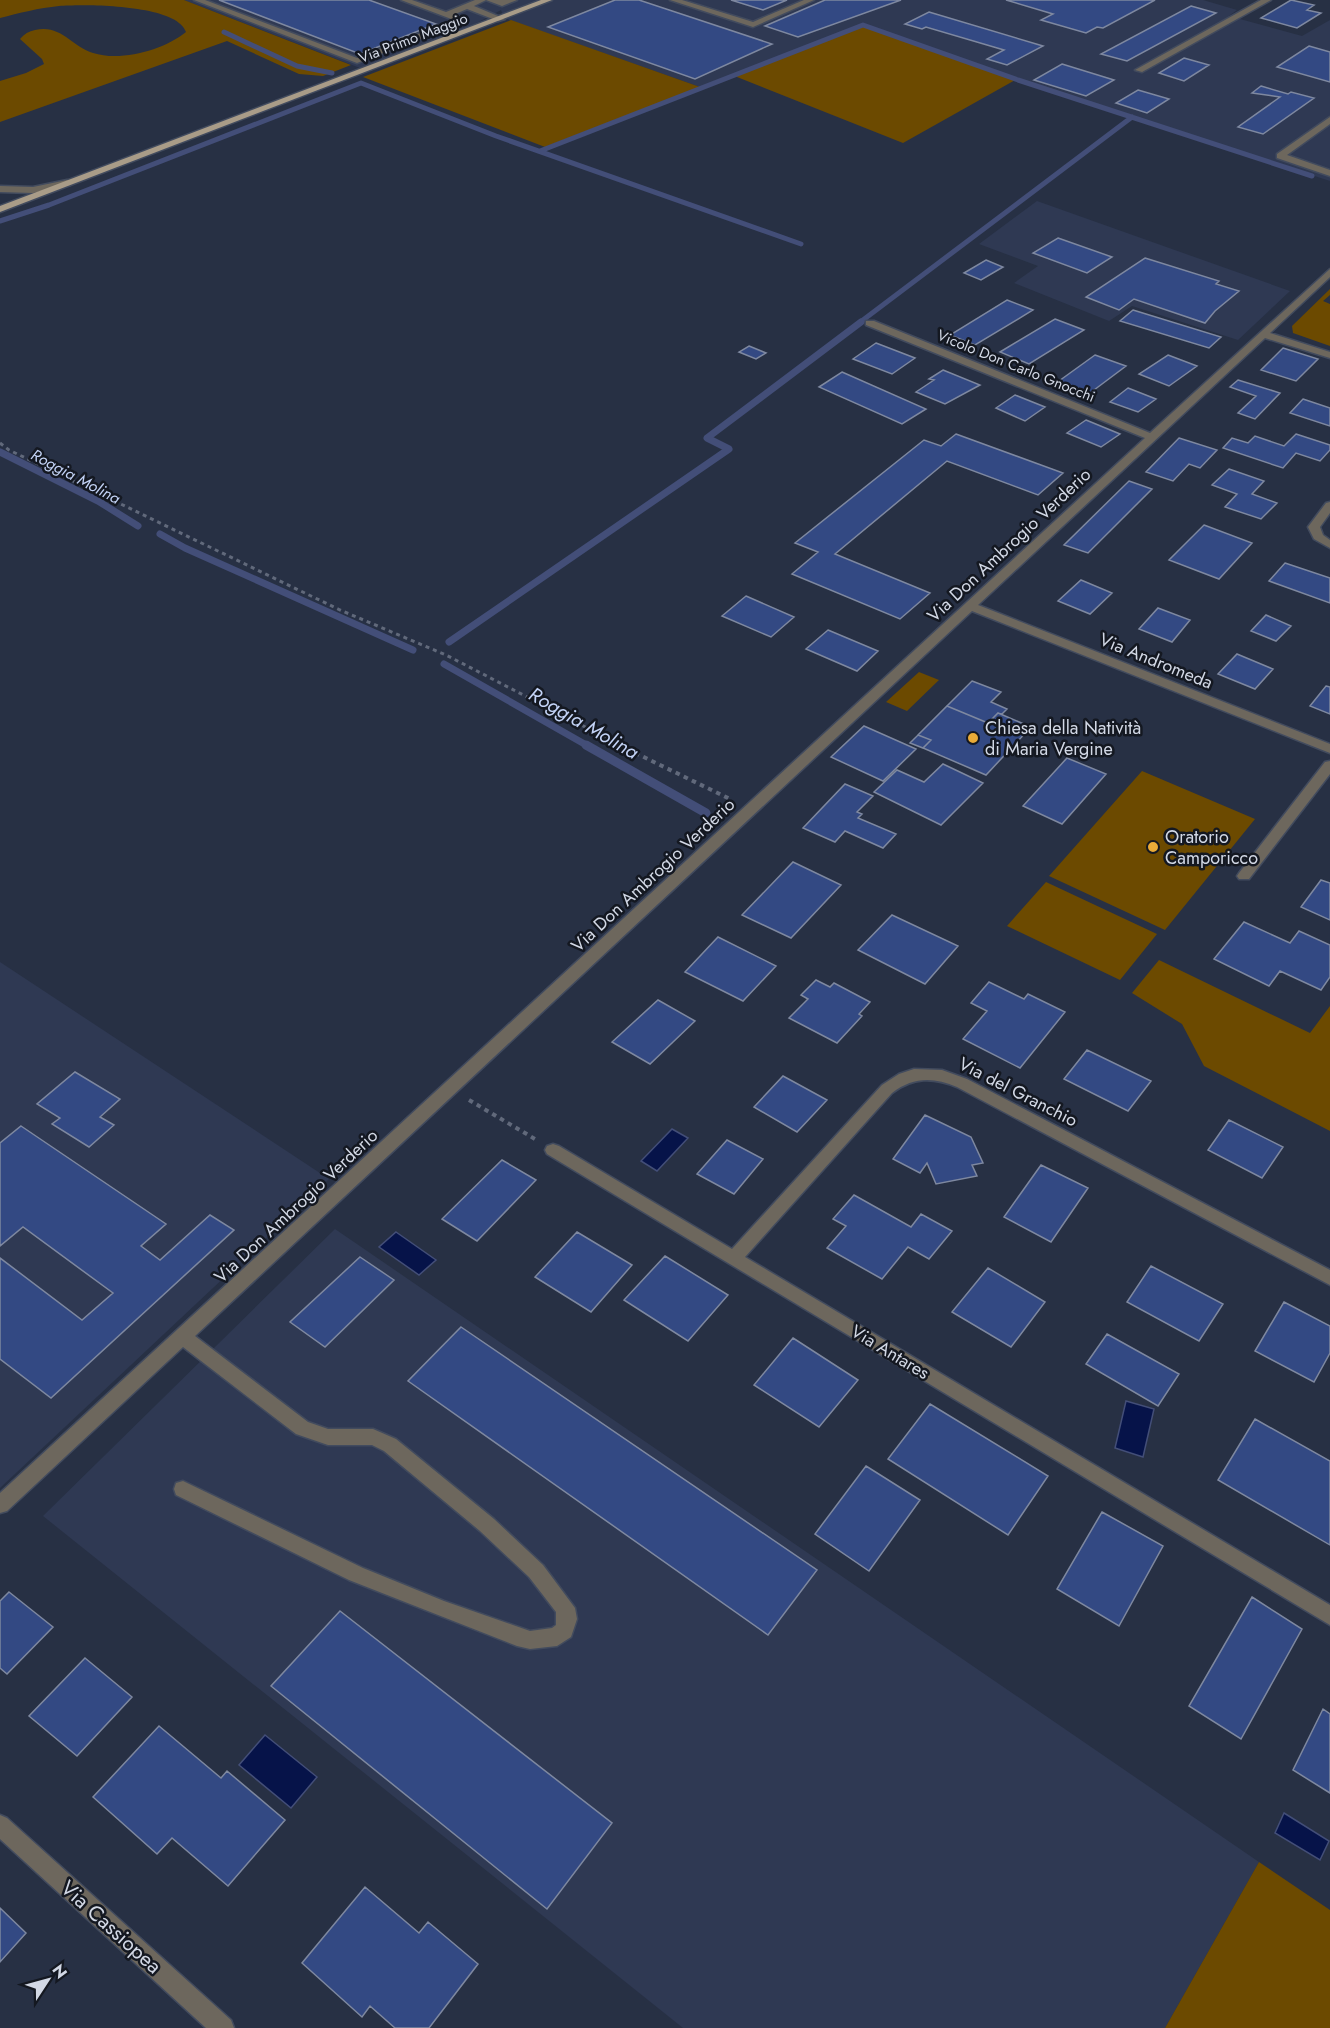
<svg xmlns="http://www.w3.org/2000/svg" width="1330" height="2028" font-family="Jost,sans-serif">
  <rect width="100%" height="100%" fill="#273044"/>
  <path fill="#2f3953" d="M184 0H1203L1237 10 1229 16 1302 36 1330 20V181L1017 79 862 24 700 87 504 18 501 10 475 24 360 68Z
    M1037 201 1290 291 1238 340 1132 306 1109 321 1014 283 1038 266 979 244Z
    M0 962 329 1179 0 1488Z
    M335 1229 1259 1862 1165 2028H683L43 1516Z"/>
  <path fill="#6c4a00" d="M0 0H184L351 65 323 76 299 74 227 41 0 122V81L26 73 44 64 42 59 20 39C24 34 29 31 35 30 61 24 71 46 93 53 121 62 164 50 186 32 177 4 84 4 59 6 39 8 19 13 0 18Z
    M511 20 700 87 545 147 363 77Z
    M862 24 1017 79 903 143 732 75Z
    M1330 289V295L1323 301 1330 304V346L1293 333 1292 326Z
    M919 672 939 680 907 711 886 702Z
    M1142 771 1255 819 1165 930 1049 876Z
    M1046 882 1157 934 1120 980 1007 926Z
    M1159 960 1310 1033 1330 1006V1131L1204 1066 1182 1024 1132 993Z
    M1259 1862 1330 1910V2028H1165Z"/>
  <path fill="#061349" stroke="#434e78" stroke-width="1.5" d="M672 1129 688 1138 657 1171 641 1161Z
    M396 1232 436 1260 419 1275 379 1247Z
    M1126 1401 1154 1409 1143 1457 1115 1448Z
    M265 1735 317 1777 291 1808 239 1765Z
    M1284 1813 1329 1841 1320 1860 1275 1833Z"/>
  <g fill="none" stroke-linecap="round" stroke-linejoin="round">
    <path stroke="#434e78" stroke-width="5" d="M224 32 297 66 332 73
      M540 151 863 25 1018 80 1312 176
      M0 221 49 205 361 83 496 136 801 244
      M859 323 1132 117"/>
    <path stroke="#434e78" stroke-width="7" d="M0 452 98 501 138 526
      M160 534 185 548 413 650
      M449 642 729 449 707 438 861 322
      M444 664 588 746"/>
    <path stroke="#434e78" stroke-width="9" d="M586 745 706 813"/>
  </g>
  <path fill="#334983" stroke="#7e88a0" stroke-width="1.5" d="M219 0H369L436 24 360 54Z
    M615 0H639L772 44 695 79 548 27Z
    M731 0H787L763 10Z
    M825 0H901L798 37 765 26Z
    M1006 0H1155L1103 28 1097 27 1086 33 1041 20 1053 14Z
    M1291 0 1314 5 1307 10 1321 13 1297 28 1261 18Z
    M1191 6 1216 13 1127 61 1101 54Z
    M929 12 1043 46 1007 65 987 59 1004 50 926 27 922 29 905 24Z
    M1309 46 1330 52V82L1277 67Z
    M1184 58 1209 65 1184 81 1159 73Z
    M1062 64 1114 80 1086 96 1034 80Z
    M1261 86 1288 94 1291 92 1314 98 1263 134 1238 127 1280 97 1252 93Z
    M1138 90 1169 99 1147 113 1116 103Z
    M1058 238 1112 257 1087 273 1033 253Z
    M1145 258 1219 281 1216 284 1239 291 1215 311 1205 323 1134 299 1119 310 1086 297Z
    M986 260 1003 267 981 280 964 273Z
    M1007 300 1033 310 975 345 950 335Z
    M1133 310 1221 337 1209 348 1120 321Z
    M1055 319 1084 330 1029 364 1000 352Z
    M876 343 915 358 892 374 853 359Z
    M749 346 766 353 756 359 739 352Z
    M1283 348 1318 359 1296 381 1261 370Z
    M1095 355 1126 366 1090 393 1059 381Z
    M1168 355 1197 366 1169 386 1139 374Z
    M943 370 980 385 945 404 916 392 934 380 929 379Z
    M842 372 926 409 902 424 819 387Z
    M1238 380 1280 393 1255 419 1238 413 1256 396 1230 387Z
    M1128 388 1156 399 1138 412 1110 402Z
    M1015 395 1045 407 1025 421 996 408Z
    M1303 399 1330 408V426L1290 413Z
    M1086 420 1120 434 1101 447 1067 433Z
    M956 434 1063 473 1038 495 947 461 835 554 930 593 900 619 792 574 818 552 795 543 924 440 941 446Z
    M1296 434 1330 445V450L1320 461 1296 453 1283 468 1223 448 1232 438 1248 443 1255 436 1284 446Z
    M1179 438 1217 450 1200 468 1189 464 1173 481 1146 472Z
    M1229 469 1264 481 1252 494 1277 503 1261 519 1225 507 1237 494 1212 485Z
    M1129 481 1152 489 1088 553 1064 545Z
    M1204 525 1252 543 1219 579 1169 560Z
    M1285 563 1330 578V603L1269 581Z
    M1081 580 1112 593 1090 614 1058 601Z
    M746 596 794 617 771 637 722 616Z
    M1158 608 1190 620 1172 642 1139 629Z
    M1266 615 1291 626 1276 641 1251 631Z
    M828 630 878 651 857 671 806 649Z
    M1237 654 1273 669 1255 689 1218 674Z
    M972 681 1001 692 991 702 1007 709 1002 714 998 713 988 723 947 706Z
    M1326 686 1330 687V714L1310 706Z
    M947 706 988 723 998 713 1031 727 986 775 923 748 931 740 918 735Z
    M864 726 916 749 883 781 831 757Z
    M918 735 931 740 923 748 910 743Z
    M1067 758 1106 774 1062 824 1023 806Z
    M943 764 983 783 941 825 874 792 897 770 924 782Z
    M845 784 873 796 857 812 862 814 858 818 896 834 883 848 845 831 835 842 803 828Z
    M793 862 841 885 791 938 742 915Z
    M1321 880 1330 883V920L1301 907Z
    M892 915 958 946 925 984 858 950Z
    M1244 922 1290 943 1299 931 1330 945V977L1321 990 1280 971 1269 986 1214 959Z
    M718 937 776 966 743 1001 685 972Z
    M816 980 830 987 834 983 870 1002 859 1014 862 1016 837 1043 789 1018 808 999 801 995Z
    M989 982 1024 999 1028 994 1065 1012 1020 1068 963 1039 987 1011 971 1003Z
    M658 1000 695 1021 650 1064 612 1042Z
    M1087 1050 1151 1081 1128 1111 1064 1079Z
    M75 1072 120 1099 100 1117 114 1125 89 1147 52 1124 60 1118 37 1104Z
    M783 1076 827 1100 797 1132 754 1107Z
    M925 1115 971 1137 983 1163 972 1165 977 1176 936 1184 927 1163 920 1173 893 1159Z
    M1229 1120 1283 1147 1262 1178 1208 1150Z
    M21 1126 166 1224 141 1246 160 1260 210 1215 234 1230 51 1398 0 1359V1258L82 1320 113 1293 23 1227 0 1246V1143Z
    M727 1140 763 1159 734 1194 697 1174Z
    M502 1160 536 1180 477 1241 442 1219Z
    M1041 1165 1088 1188 1051 1242 1004 1217Z
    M854 1195 911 1227 921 1214 952 1231 929 1259 908 1247 882 1279 827 1248 846 1226 833 1219Z
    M577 1232 632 1265 591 1312 535 1277Z
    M665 1256 728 1295 688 1341 624 1300Z
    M360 1257 394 1280 325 1347 290 1322Z
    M1151 1266 1223 1304 1199 1341 1127 1302Z
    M988 1268 1045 1302 1011 1347 952 1312Z
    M1284 1302 1330 1326V1353L1314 1382 1255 1351Z
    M461 1327 817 1570 768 1635 408 1381Z
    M1107 1334 1179 1374 1158 1406 1086 1364Z
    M793 1338 858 1380 819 1427 754 1385Z
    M930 1404 1048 1476 1008 1535 888 1459Z
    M1255 1419 1330 1461V1545L1218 1480Z
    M866 1466 920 1500 869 1571 815 1534Z
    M1102 1512 1163 1546 1119 1626 1057 1589Z
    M9 1592 53 1627 7 1674 0 1668V1601Z
    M1252 1597 1302 1629 1241 1739 1189 1706Z
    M340 1611 612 1823 547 1909 271 1686Z
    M85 1658 132 1697 77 1756 29 1716Z
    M1323 1709 1330 1714V1793L1293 1770Z
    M159 1726 221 1778 227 1771 285 1820 228 1886 172 1838 157 1854 93 1797Z
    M365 1887 419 1933 428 1922 478 1964 429 2028H395L370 2006 362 2017 302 1963Z
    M0 1908 26 1933 0 1962Z"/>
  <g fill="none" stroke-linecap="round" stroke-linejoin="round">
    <g stroke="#424b5e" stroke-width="3">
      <path id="minor" d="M194 0H205L357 58 454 20 401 0H412L446 12 475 0H486L474 6 505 19 498 21 467 9 453 15 464 18V22L357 63Z
        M486 0H517L502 6Z
        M670 0H682L753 22 804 0H814L753 27Z
        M1261 0H1271L1142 72 1135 70Z
        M1330 117V124L1287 155 1330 170V176L1277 158V154Z
        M67 180 70 181V185L33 193 0 192V186L33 187Z
        M1330 269V277L1270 333 1330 352V358L1265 338 978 605 1330 744V753L972 611 195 1336 308 1422 328 1429H373L396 1439 494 1519 543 1565 575 1608 577 1619 571 1637 557 1646 530 1649 517 1646 349 1580 176 1495 174 1489 176 1483 183 1481 363 1568 444 1601 530 1631 552 1628 556 1625V1612L529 1577 480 1531 384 1451 372 1445H328L296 1434 183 1347 7 1511 0 1513V1493L1145 438 866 325V321H874L1150 433Z
        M1330 502V513L1320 527 1323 535 1330 540V548L1314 539 1308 527 1326 503Z
        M1330 761V774L1249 879H1239L1237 876 1239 873 1325 762Z
        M914 1069 942 1070 967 1079 1330 1270V1285L957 1087C933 1077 913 1077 892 1093L745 1257 1330 1605V1625L547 1154 545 1150 547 1146 553 1144 559 1146 732 1249 882 1085 899 1074Z
        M0 1815 7 1818 231 2020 234 2028H206L0 1839Z"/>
    </g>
    <g stroke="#424b5e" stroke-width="3">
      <path id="major" d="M541 0H552L0 212V206Z"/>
    </g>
    <path stroke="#61697b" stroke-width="3" stroke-dasharray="4 4" stroke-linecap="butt" d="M0 443 9 450 340 610 446 655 622 746"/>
    <path stroke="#61697b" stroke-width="4" stroke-dasharray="4.5 4.5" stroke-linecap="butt" d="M619 745 732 800
      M469 1100 535 1139"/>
    <use href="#minor" fill="#6d675d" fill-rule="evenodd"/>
    <use href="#major" fill="#a99c88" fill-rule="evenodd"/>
  </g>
  <g fill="#e9ab38" stroke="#141821" stroke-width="2">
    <circle cx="973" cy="738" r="6"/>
    <circle cx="1153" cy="847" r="6"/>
  </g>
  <g text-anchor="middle" stroke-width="5" stroke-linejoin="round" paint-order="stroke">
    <g font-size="15" fill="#d2d8e5" stroke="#141821">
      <text transform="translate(413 38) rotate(-21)" y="5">Via Primo Maggio</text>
      <text transform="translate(1016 366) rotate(22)" y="5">Vicolo Don Carlo Gnocchi</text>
    </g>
    <g font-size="16" font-style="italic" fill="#c3d3f6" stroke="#141821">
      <text transform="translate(76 476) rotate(28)" y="6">Roggia Molina</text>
    </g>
    <g font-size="18" fill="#d2d8e5" stroke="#141821">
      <text transform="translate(1009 545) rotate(-43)" y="6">Via Don Ambrogio Verderio</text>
      <text transform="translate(1156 661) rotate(22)" y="6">Via Andromeda</text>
      <text transform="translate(653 875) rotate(-43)" y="6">Via Don Ambrogio Verderio</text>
      <text transform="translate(1018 1092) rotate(27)" y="6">Via del Granchio</text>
      <text transform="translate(296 1206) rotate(-43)" y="6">Via Don Ambrogio Verderio</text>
      <text transform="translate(890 1352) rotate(31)" y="6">Via Antares</text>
    </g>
    <g font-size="18" fill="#d2d8e5" stroke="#141821" text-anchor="start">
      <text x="985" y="734">Chiesa della Natività<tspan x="985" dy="21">di Maria Vergine</tspan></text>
      <text x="1165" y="843">Oratorio<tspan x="1165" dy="21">Camporicco</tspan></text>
    </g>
    <g font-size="20" font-style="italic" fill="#c3d3f6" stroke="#141821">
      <text transform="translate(584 723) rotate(30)" y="7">Roggia Molina</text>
    </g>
    <g font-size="21" fill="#d2d8e5" stroke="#141821">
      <text transform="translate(111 1927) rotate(42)" y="7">Via Cassiopea</text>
    </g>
  </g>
  <g transform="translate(48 1980) rotate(54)" stroke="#141821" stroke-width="4.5" paint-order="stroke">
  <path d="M0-4.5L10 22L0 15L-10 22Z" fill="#d2d8e5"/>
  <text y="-9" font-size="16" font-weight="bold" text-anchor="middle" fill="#d2d8e5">N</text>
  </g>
</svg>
